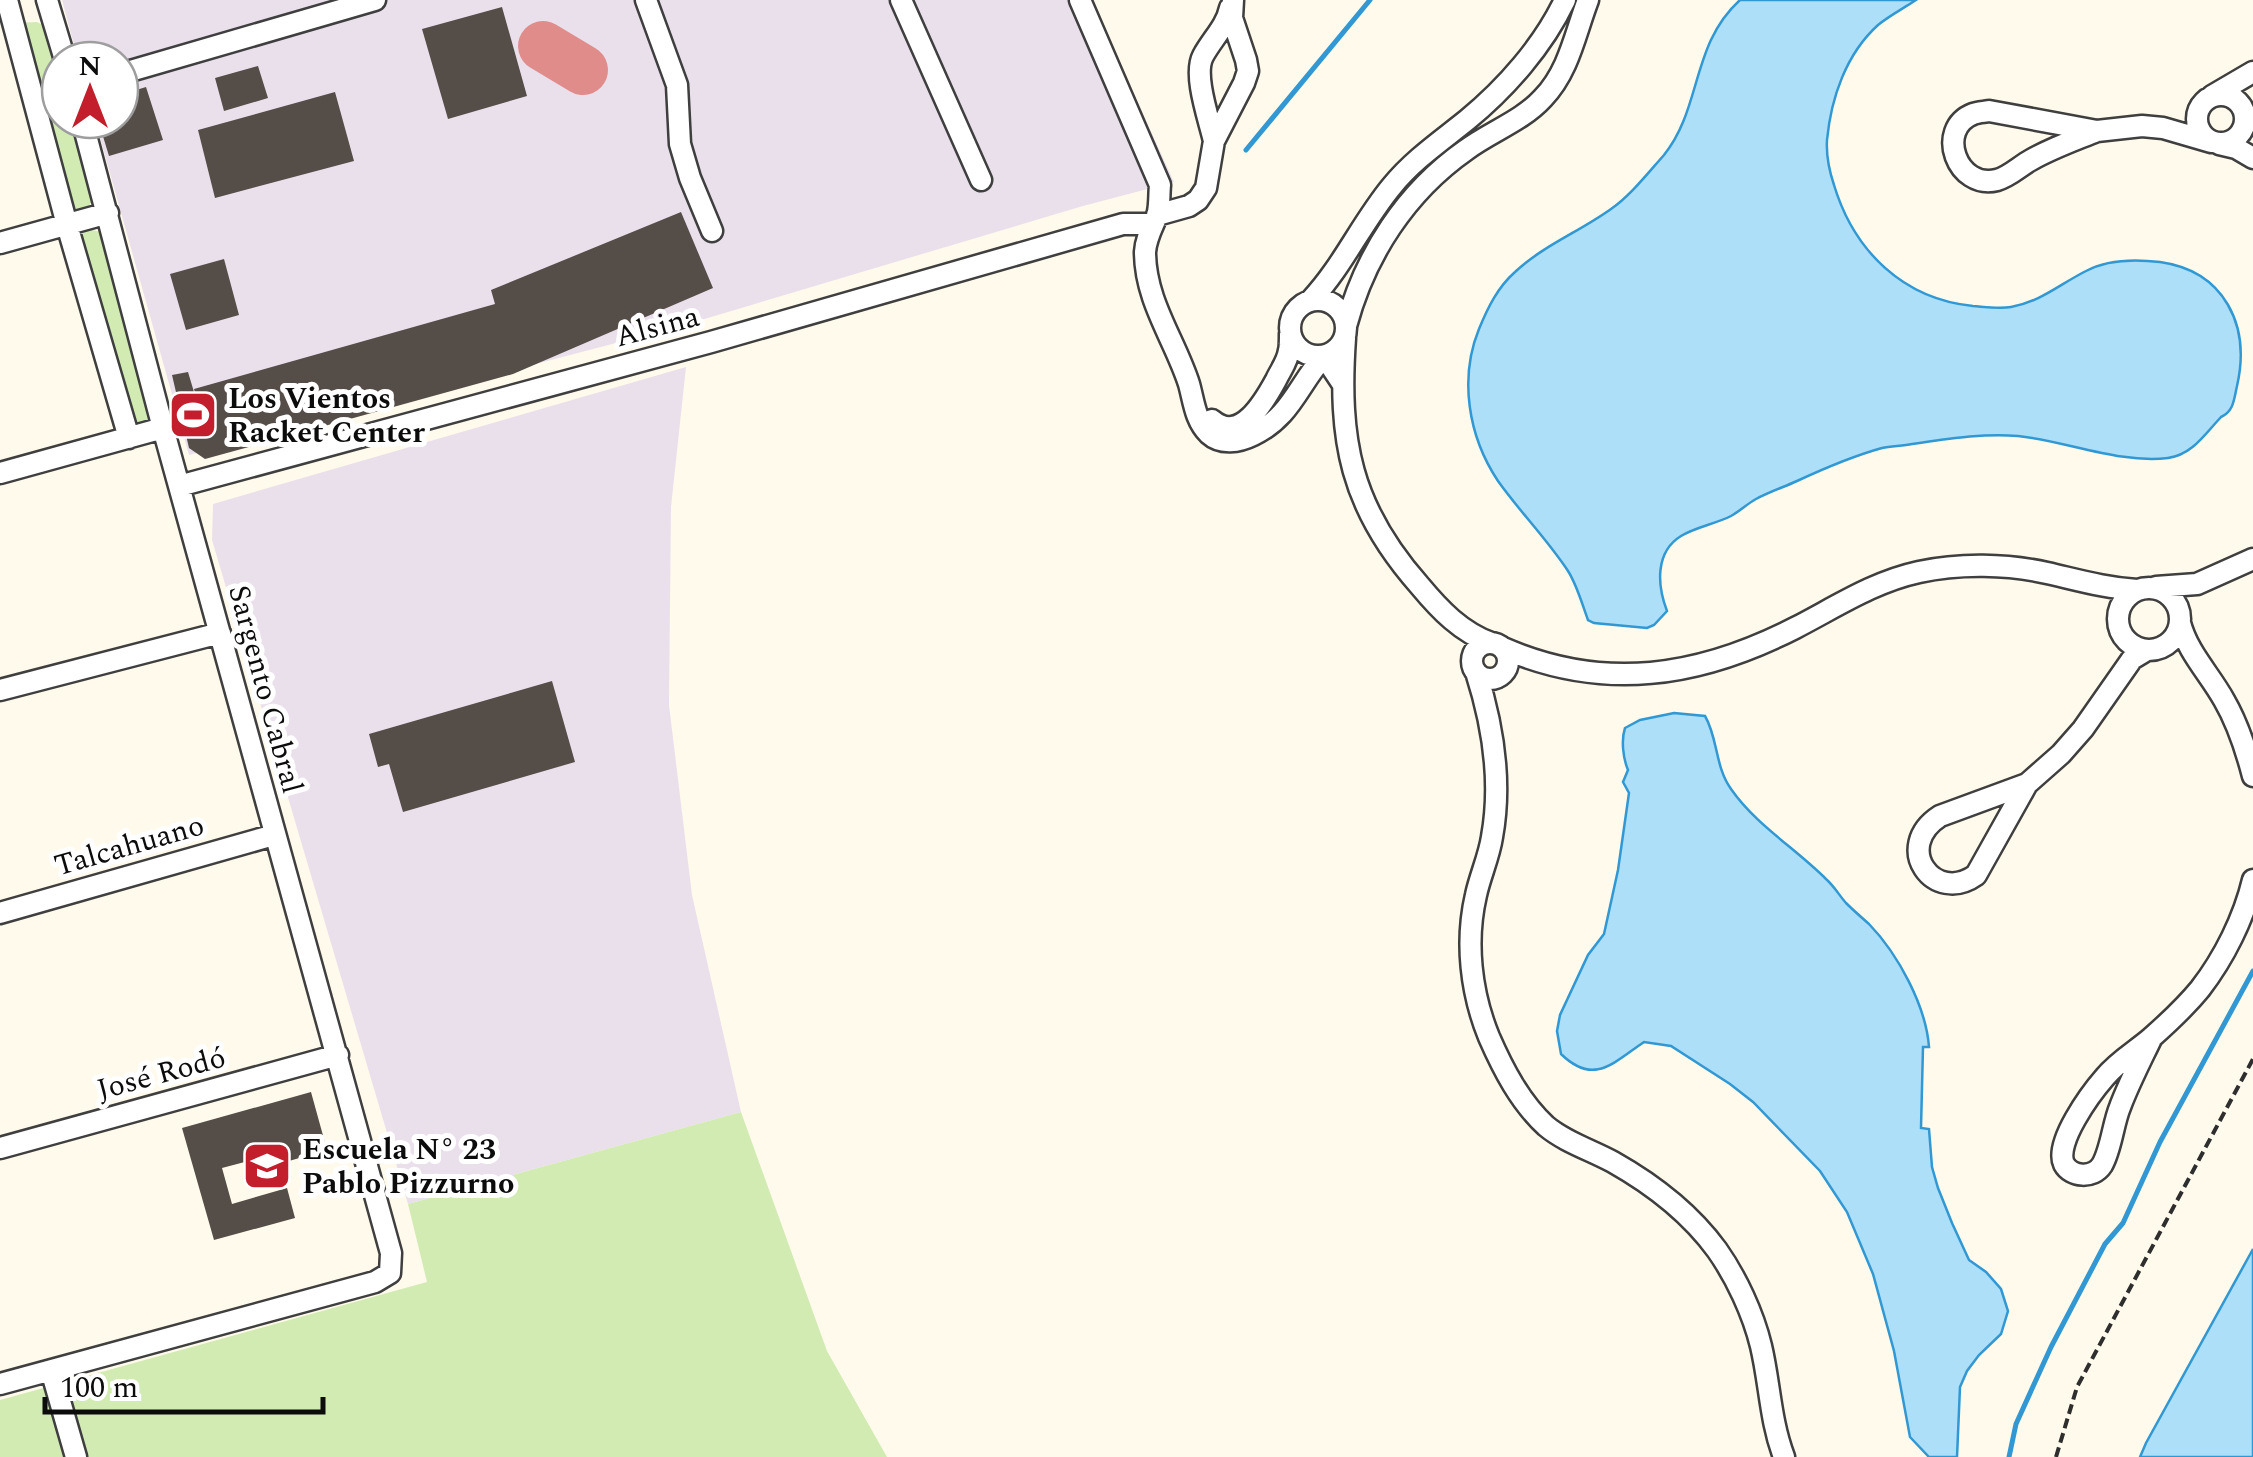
<svg xmlns="http://www.w3.org/2000/svg" width="2253" height="1457" font-family="Spectral,serif">
  <rect width="100%" height="100%" fill="#fffaeb"/>
  <path fill="#eae0ec" d="M62 0H1091L1174 182 1083 206 681 326 189 455 95 120H120V60H78Z
    M686 367 671 507 669 705 692 895 741 1112 408 1204 212 540 213 504Z"/>
  <path fill="#d2ebb3" d="M37 22 48 28 60 71V120H74L95 195 89 206 72 213 14 23Z
    M88 229 105 233 153 419 146 424 136 425 77 231Z
    M741 1112 827 1351 887 1457H0V1400L427 1282 408 1204Z"/>
  <path fill="#addff9" stroke="#3198d3" stroke-width="2.5" d="M1740 0H1916C1904 8 1889 16 1878 25 1846 54 1831 98 1827 140 1826 156 1829 170 1834 185 1854 251 1903 299 1973 306 1986 307 1999 309 2011 307 2040 302 2060 284 2086 271 2108 259 2135 259 2160 262 2224 271 2251 325 2237 386 2234 399 2234 411 2221 417 2205 434 2192 455 2168 458 2120 464 2066 441 2018 436 1983 433 1947 439 1912 444 1903 446 1892 446 1882 448 1853 456 1825 468 1797 481 1784 487 1769 492 1756 499 1747 504 1740 511 1731 516 1715 524 1696 527 1681 536 1655 552 1657 585 1667 611L1654 625 1647 628 1594 623 1588 620C1582 604 1577 585 1568 571 1547 539 1520 512 1498 481 1468 436 1459 378 1479 329 1488 307 1498 287 1515 272 1544 245 1579 232 1611 209 1630 196 1648 173 1664 155 1702 108 1691 44 1740 0Z
    M1674 713 1705 716C1718 738 1715 767 1731 789 1756 825 1795 848 1826 879 1834 886 1839 895 1846 903 1853 910 1861 917 1869 924 1898 954 1926 1006 1929 1047H1923L1921 1128 1929 1129 1932 1167 1938 1188 1952 1223 1969 1260 1986 1272 2001 1289 2008 1311 2001 1334 1979 1355 1967 1371 1960 1387 1957 1457H1929L1910 1437 1894 1351 1873 1274 1847 1212 1820 1171 1753 1102 1730 1084 1671 1046 1644 1042C1613 1063 1594 1086 1561 1054L1557 1031 1560 1015 1588 955 1604 934 1618 870 1629 793 1623 782 1628 770C1623 758 1621 740 1625 728L1640 720Z
    M2253 1249V1457H2140L2146 1443Z"/>
  <g fill="none" stroke-linecap="round" stroke-linejoin="round">
    <path stroke="#3198d3" stroke-width="5" d="M1246 150 1370 0
      M2009 1457 2016 1424 2051 1347 2105 1244 2123 1223 2160 1142 2253 971"/>
    <path stroke="#e08c8b" stroke-width="50" d="M543 46 583 70"/>
  </g>
  <path fill="#554d48" d="M502 7 527 96 448 119 422 29Z
    M258 66 268 98 224 111 215 78Z
    M146 87 163 140 109 156 98 120H120V95Z
    M335 92 354 161 215 198 198 130Z
    M681 212 713 288 513 374 205 459 189 448 172 375 188 372 200 412 194 389 495 304 491 290Z
    M224 259 239 315 186 330 170 274Z
    M552 681 575 762 403 812 389 764 378 767 369 734Z
    M311 1092 327 1150 289 1161 286 1151 222 1168 232 1204 287 1188 295 1218 214 1240 182 1128Z"/>
  <g fill="none" stroke-linecap="round" stroke-linejoin="round">
    <g stroke="#3f3f3f" stroke-width="25">
      <path id="minor" d="M7 0 67 225 129 438
        M47 0 65 60
        M646 0 677 85 680 144 690 178 712 231
        M901 0 981 180
        M1080 0 1160 185C1159 194 1160 207 1157 216 1152 228 1146 238 1145 252 1145 301 1175 340 1189 384 1194 402 1195 420 1209 434 1221 445 1239 442 1253 435 1291 417 1298 385 1324 356L1342 383
        M120 74 375 0
        M2197 119a24 24 0 1 1 48 0a24 24 0 1 1-48 0Z
        M2212 96 2253 72
        M2097 131C2075 140 2052 148 2031 160 2020 166 2009 177 1997 180 1957 190 1935 129 1973 114 1978 112 1984 112 1989 111L2097 131 2142 126 2163 128 2211 142
        M1214 141C1209 119 1193 75 1203 56 1212 39 1226 27 1230 8
        M2219 144 2236 148 2253 158
        M1157 215 1189 206 1198 200 1206 188 1214 141 1244 83 1248 71 1246 60 1232 18 1233 0
        M0 243 108 213
        M1290 328a28 28 0 1 1 56 0a28 28 0 1 1-56 0Z
        M1311 300C1343 266 1362 222 1392 186 1413 160 1441 141 1467 120 1506 88 1543 46 1565 0
        M1346 326C1365 255 1406 192 1466 150 1490 132 1522 121 1543 98 1569 71 1575 34 1588 0
        M1345 338C1338 440 1350 507 1420 586 1440 610 1461 632 1491 643
        M1212 420C1240 444 1264 402 1276 380 1280 371 1288 361 1289 350 1290 349 1290 335 1290 334
        M0 473 163 428
        M179 486 711 342 1123 224H1151
        M2156 587 2197 584 2253 559
        M2118 619a31 31 0 1 1 62 0a31 31 0 1 1-62 0Z
        M2180 623C2188 653 2209 673 2224 700 2238 724 2246 749 2253 776
        M1472 661a18 18 0 1 1 36 0a18 18 0 1 1-36 0Z
        M1503 648C1604 692 1699 677 1795 628 1836 607 1873 582 1919 572 1960 563 2007 564 2047 573 2078 580 2105 588 2137 590
        M1476 672C1493 725 1502 782 1492 837 1489 857 1480 876 1476 895 1465 942 1471 993 1489 1037 1503 1069 1520 1102 1546 1126 1565 1142 1591 1150 1613 1162 1652 1184 1690 1213 1717 1250 1736 1277 1753 1313 1761 1346 1770 1384 1770 1420 1784 1457
        M0 690 220 633
        M2027 784 1940 816C1892 847 1934 905 1976 875L2027 784 2061 754 2083 729 2132 659 2147 650
        M0 913 274 835
        M2152 1037C2141 1060 2129 1083 2120 1107 2113 1124 2111 1150 2102 1165 2093 1179 2071 1177 2064 1164 2054 1143 2091 1093 2105 1077 2118 1061 2136 1051 2151 1038 2168 1023 2186 1006 2200 989 2224 958 2244 918 2253 880
        M0 1148 338 1055
        M51 1370 76 1457
        M0 1384 375 1282 390 1273 391 1253 163 428 82 120"/>
    </g>
    <path stroke="#2e2e2e" stroke-width="4" stroke-dasharray="10 5" stroke-linecap="butt" d="M2056 1457 2077 1387 2253 1059"/>
    <use href="#minor" stroke="#fff" stroke-width="20"/>
  </g>
  <defs>
    <g id="stadium-square" transform="scale(2.5)"><rect x="-9" y="-9" width="18" height="18" rx="4" fill="#c21e2b" stroke="#fff"/><path d="M0-5a6.5 5 0 1 0 0 10a6.5 5 0 1 0 0-10ZM-3.5-1.8h7v3.6h-7Z" fill="#fff"/></g>
    <g id="school-square" transform="scale(2.5)"><rect x="-9" y="-9" width="18" height="18" rx="4" fill="#c21e2b" stroke="#fff"/><path d="M0-5L7-2L0 1L-7-2ZM-4 1L0 2.5L4 1V4Q0 6-4 4Z" fill="#fff"/></g>
  </defs>
  <g fill-rule="evenodd">
    <use href="#stadium-square" x="193" y="415"/>
    <use href="#school-square" x="267" y="1166"/>
  </g>
  <g text-anchor="middle" stroke-width="10" stroke-linejoin="round" paint-order="stroke">
    <g font-size="30" fill="#0c0c0c" stroke="#fff">
      <text transform="translate(657 326) rotate(-15)" y="10">Alsina</text>
      <text transform="translate(266 689) rotate(75)" y="10">Sargento Cabral</text>
      <text transform="translate(129 845) rotate(-16)" y="10">Talcahuano</text>
      <text transform="translate(161 1073) rotate(-15)" y="10">José Rodó</text>
    </g>
    <g font-size="30" font-weight="bold" fill="#0c0c0c" stroke="#fff" text-anchor="start">
      <text x="228" y="408">Los Vientos<tspan x="228" dy="34">Racket Center</tspan></text>
      <text x="302" y="1159">Escuela N° 23<tspan x="302" dy="34">Pablo Pizzurno</tspan></text>
    </g>
  </g>
  <g transform="translate(90 90)"><circle r="48" fill="#ffffff" stroke="#9e9e9e" stroke-width="2.5"/>
  <path d="M0-8L18 38L0 25L-18 38Z" fill="#c21e2b"/>
  <text y="-15" font-size="28" font-weight="bold" text-anchor="middle" fill="#0c0c0c">N</text>
  </g>
  <path d="M45 1397v15h278v-15" fill="none" stroke="#0c0c0c" stroke-width="5"/>
  <text x="60" y="1397" font-size="30" fill="#0c0c0c" stroke="#ffffff" stroke-width="8" paint-order="stroke">100 m</text>
</svg>
